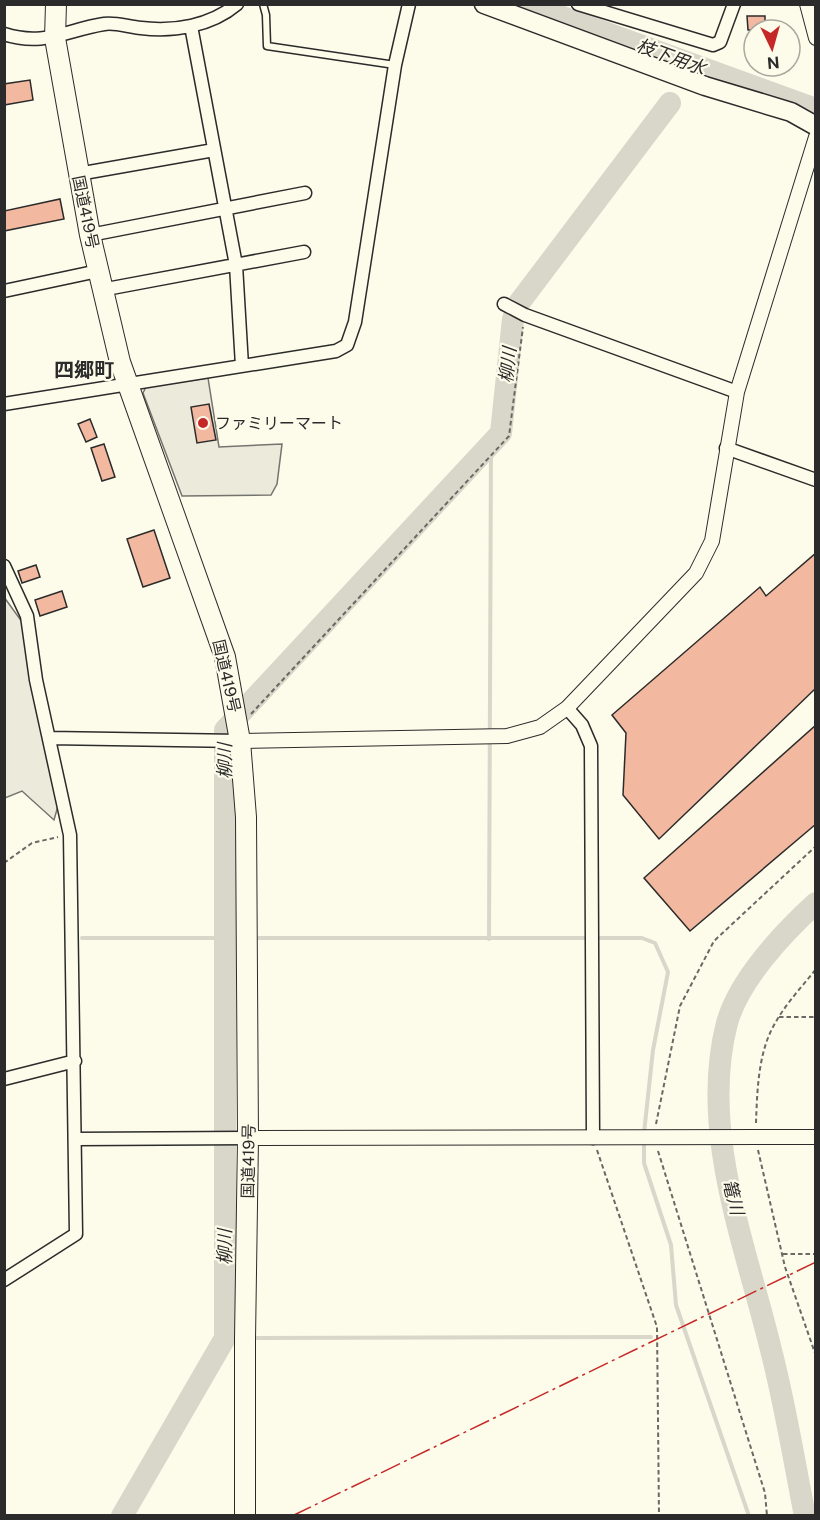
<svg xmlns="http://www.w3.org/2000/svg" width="820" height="1520" font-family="'Public Sans','Noto Sans JP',sans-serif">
  <rect width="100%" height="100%" fill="#fdfbea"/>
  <path fill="#ecebdb" stroke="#74746e" stroke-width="1.5" d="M4 597 25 626 58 806 54 820 22 791 5 798Z"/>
  <path fill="#eceadb" stroke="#74746e" stroke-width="1.5" d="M208 378 219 447 282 444 277 484 271 495 182 496 143 393 146 387Z"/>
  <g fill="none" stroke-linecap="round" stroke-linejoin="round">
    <path stroke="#d8d7c9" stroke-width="4" d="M82 938H218
      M258 938H642L655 943 668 972 653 1050 644 1133
      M489 939 491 444
      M644 1140V1163L671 1245 676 1305 749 1516
      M256 1338 651 1337"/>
    <path stroke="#d8d7c9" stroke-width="22" d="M527 4 816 109
      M122 1516 225 1338V730L501 433 513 319 519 303 670 103
      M805 1516C794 1460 785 1404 771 1350 746 1246 699 1131 727 1023 739 980 783 933 816 903"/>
  </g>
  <path fill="#f2b8a0" stroke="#2b2b2b" stroke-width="1.5" d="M747 16H765V30H748Z
    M30 80 33 100 4 105V84Z
    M60 199 64 219 4 231V211Z
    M209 404 216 440 197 443 191 407Z
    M90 419 97 437 86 442 78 424Z
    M104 444 115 477 102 481 91 448Z
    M154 530 170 578 143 587 127 539Z
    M816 553V688L659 839 623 795 626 733 612 715 760 587 766 596Z
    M36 565 40 577 22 583 18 571Z
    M62 591 67 607 40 616 35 600Z
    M816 725V824L690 931 644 878Z"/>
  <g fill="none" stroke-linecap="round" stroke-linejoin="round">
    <g stroke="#2b2b2b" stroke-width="9">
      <path id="service" d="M263 4 266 15 267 46 395 65"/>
    </g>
    <g stroke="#2b2b2b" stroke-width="15">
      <path id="minor" d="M578 4 713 45 720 42 734 4
        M191 26 236 265 242 366
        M4 34C44 47 66 30 104 24 115 22 129 27 141 28 174 32 211 26 237 4
        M78 174 214 150
        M90 235 305 193
        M101 290 304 252
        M4 291 98 271
        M504 304 525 315 737 392
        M4 404 336 351 347 345 355 322 395 65 409 4
        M726 448 816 480
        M4 566 27 616 36 680 70 835 76 1234 4 1280
        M567 708 582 725 591 746 593 1138
        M49 738 240 741
        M4 1079 75 1061
        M76 1139 248 1138"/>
    </g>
    <g stroke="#2b2b2b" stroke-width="16">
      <path id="tertiary" d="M807 4 816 38
        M240 741 507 736 540 727 567 708 696 573 712 541 737 392 816 137
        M248 1138 816 1137"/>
    </g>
    <g stroke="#2b2b2b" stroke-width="21">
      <path id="primary" d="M484 4 705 86 791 112 816 126"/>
    </g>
    <g stroke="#2b2b2b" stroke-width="22">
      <path id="trunk" d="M56 4 55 38 90 235 120 362 225 657 240 741 246 817 248 1138 245 1339V1516"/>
    </g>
    <path stroke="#6a6964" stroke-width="2" stroke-dasharray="4.5 3" stroke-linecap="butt" d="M251 714 509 436 523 327
      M4 863 32 843 58 837
      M779 1017H816
      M756 1123C757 1094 758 1060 770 1033 781 1009 800 989 816 969
      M656 1124 680 1006 714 941 816 846
      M597 1150 657 1327 659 1516
      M758 1150 785 1267 816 1356
      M658 1151 765 1493 767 1516
      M783 1254H816"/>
    <use href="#service" stroke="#fdfbea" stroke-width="6"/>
    <use href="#minor" stroke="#fdfbea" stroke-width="12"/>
    <use href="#tertiary" stroke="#fdfbea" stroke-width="14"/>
    <use href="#primary" stroke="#fdfbea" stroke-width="18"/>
    <use href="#trunk" stroke="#fdfbea" stroke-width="20"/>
    <path stroke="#c62828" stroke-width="1.5" stroke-dasharray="21 4.5 3 4.5" stroke-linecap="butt" d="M292 1516 816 1262"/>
  </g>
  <circle fill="#c62828" stroke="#fdfbea" stroke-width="2" cx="203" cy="423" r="6"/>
  <g text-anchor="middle" stroke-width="4.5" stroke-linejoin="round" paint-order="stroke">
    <g font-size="16" fill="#2b2b2b" stroke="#fdfbea">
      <text transform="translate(86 212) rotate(78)" y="6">国道419号</text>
      <text transform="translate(227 676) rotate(77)" y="6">国道419号</text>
      <text transform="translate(248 1161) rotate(-89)" y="6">国道419号</text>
    </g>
    <g font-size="16" fill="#2b2b2b" stroke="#fdfbea" text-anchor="start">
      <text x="215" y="429">ファミリーマート</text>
    </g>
    <g font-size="18" font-style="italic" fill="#2b2b2b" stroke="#fdfbea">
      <text transform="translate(671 57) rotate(20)" y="6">枝下用水</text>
      <text transform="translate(508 365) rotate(-84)" y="6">柳川</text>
      <text transform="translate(225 761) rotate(-90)" y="6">柳川</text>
      <text transform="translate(733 1197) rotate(76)" y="6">篭川</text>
      <text transform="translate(225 1247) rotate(-90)" y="6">柳川</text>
    </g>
    <g font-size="20" font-weight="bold" fill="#2b2b2b" stroke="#fdfbea">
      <text x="84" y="377">四郷町</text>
    </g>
  </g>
  <rect width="820" height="1520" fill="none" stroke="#2b2b2b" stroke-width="12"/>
  <g transform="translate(772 48) rotate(175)"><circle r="28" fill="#fdfbea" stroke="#a9a89e" stroke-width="1.5"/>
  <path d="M0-4.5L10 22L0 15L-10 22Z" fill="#c62828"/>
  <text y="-9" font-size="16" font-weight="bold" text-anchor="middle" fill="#2b2b2b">N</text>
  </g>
</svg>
